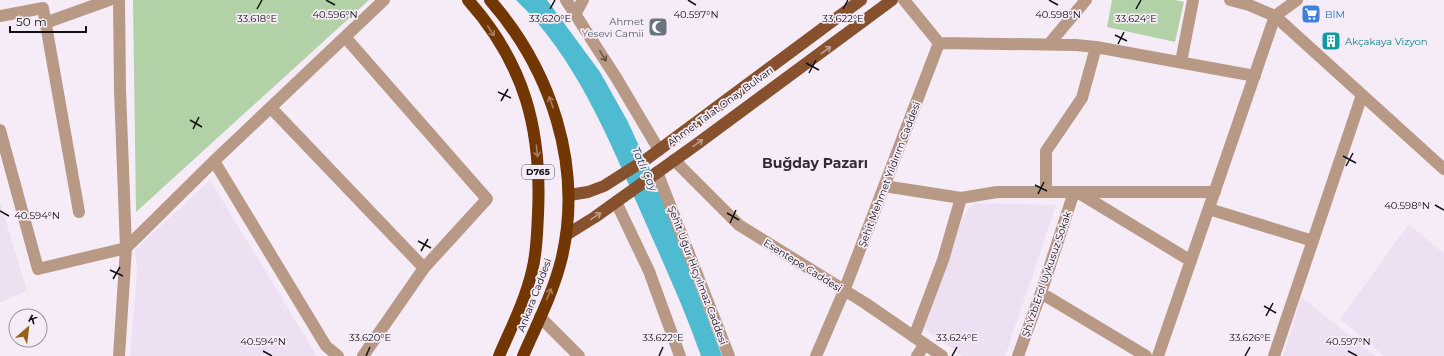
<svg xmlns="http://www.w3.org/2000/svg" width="1444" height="356" font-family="Montserrat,sans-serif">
  <rect width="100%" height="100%" fill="#f5ecf8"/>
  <path fill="#ede0f2" d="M210 180 317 356H130L137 271 135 250Z
    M0 202 27 290 0 303Z
    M974 203 1056 205 1005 356H963L924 329 963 216Z
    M1409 224 1444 254V356H1384L1340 319Z
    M1301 297 1376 356H1283Z"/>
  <path fill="#b2d1a7" d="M133 0H369L136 212Z
    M1112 0H1175L1184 2 1175 42 1107 27Z"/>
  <path fill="#4ebbd0" d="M516 0H547L600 72 628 122 656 183 722 356H701C684 307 661 258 640 210 607 135 576 58 516 0Z"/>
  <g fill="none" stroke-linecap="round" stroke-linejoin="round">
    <path stroke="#b89986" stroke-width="12" d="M566 0 617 79 659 150
      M1230 0 1249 5 1275 16 1444 169
      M576 13 583 0
      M0 16 43 8 79 212
      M45 23 109 0
      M345 37 487 199 424 268 363 356
      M939 43 1076 45 1096 47 1255 76
      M1049 44 1086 0
      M1181 62 1193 0
      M271 108 424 268
      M0 130 38 269 126 248 214 161 384 0
      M674 160 739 225 865 303 942 356
      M214 161 326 346 338 356
      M657 172 729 356
      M884 186 961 198 997 192H1215
      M1046 192V151L1082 98 1096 47
      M1079 193 1191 261
      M616 202 649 271 680 356
      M1209 209 1313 241
      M1041 293 1146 356
      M540 317 579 356
      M914 337 943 260 961 198
      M119 356 126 248 120 90 119 0
      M816 356 844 291 939 43 904 0
      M917 356 925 344
      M1018 356 1041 293 1074 192
      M1158 356 1275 16 1297 0
      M1274 356 1362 95"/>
    <path stroke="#86512c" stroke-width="12" d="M569 195 588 192 604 186 648 158 861 0
      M566 235 595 217 697 144 892 0"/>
    <path stroke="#723600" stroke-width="12" d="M468 0C525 64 542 130 538 214 537 233 537 252 532 271 525 301 511 328 499 356
      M490 0C551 70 583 165 562 257 554 291 537 324 523 356"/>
  </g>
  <defs><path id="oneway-shaft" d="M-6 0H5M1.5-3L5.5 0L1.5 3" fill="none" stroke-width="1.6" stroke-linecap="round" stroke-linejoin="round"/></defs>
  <g stroke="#a67f63">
    <use href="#oneway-shaft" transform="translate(491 31) rotate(57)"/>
    <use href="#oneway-shaft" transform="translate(551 102) rotate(-110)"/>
    <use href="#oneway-shaft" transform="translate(537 151) rotate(83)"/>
    <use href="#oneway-shaft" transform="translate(549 294) rotate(-68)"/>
  </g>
  <g stroke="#be9e92">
    <use href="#oneway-shaft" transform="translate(826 50) rotate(-37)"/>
    <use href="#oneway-shaft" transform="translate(698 143) rotate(-35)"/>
    <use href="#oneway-shaft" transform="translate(596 216) rotate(-34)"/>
  </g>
  <use stroke="#66544d" href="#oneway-shaft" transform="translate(603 56) rotate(58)"/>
  <path fill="none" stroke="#131014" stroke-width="1.5" d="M326 0 335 5M688 0 696 5M1049 0 1058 5M257 9 262 0M550 9 555 0M843 9 848 0M1136 9 1141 0M1115 35 1127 41M1118 44 1124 32M806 63 819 70M809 73 816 60M498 92 511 98M501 101 508 89M190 120 202 127M193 129 199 117M1343 156 1356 163M1346 166 1353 153M1035 185 1047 191M1038 194 1044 182M1435 205 1444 210M0 211 9 216M727 213 739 220M730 223 736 210M418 241 431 248M421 251 428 239M110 270 123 276M113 279 120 267M1264 306 1276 313M1266 316 1273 303M263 351 272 356M1348 351 1357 356M366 356 370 347M659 356 663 347M952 356 957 347M1245 356 1250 347"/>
  <defs>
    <g id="supermarket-square" transform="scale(1)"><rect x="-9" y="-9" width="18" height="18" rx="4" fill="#3f7fe0" stroke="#f5ecf8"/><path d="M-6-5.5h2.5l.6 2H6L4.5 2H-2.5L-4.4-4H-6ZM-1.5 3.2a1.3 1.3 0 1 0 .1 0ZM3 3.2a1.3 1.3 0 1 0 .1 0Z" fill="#fff"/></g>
    <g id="mosque-square" transform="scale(1)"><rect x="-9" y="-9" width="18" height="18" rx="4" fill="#6b7280" stroke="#f5ecf8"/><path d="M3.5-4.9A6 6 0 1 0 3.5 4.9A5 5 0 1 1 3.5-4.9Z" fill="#fff"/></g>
    <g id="building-square" transform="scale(1)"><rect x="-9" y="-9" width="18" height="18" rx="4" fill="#0f9aa8" stroke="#f5ecf8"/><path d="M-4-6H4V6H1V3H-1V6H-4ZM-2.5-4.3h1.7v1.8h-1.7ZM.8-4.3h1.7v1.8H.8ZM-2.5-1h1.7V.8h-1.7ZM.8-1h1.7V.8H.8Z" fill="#fff"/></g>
  </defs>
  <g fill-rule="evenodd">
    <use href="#supermarket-square" x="1311" y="14"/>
    <use href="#mosque-square" x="658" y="27"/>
    <use href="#building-square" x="1331" y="41"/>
  </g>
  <g text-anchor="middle" stroke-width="3.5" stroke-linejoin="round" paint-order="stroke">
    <rect fill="#f5ecf8" stroke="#575258" stroke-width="1" x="522" y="165" width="32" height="14" rx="3"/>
    <g font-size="9" font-weight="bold" fill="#131014">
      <text x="538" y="175">D765</text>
    </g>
    <g font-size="10" fill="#366cbe" stroke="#f5ecf8" text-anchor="start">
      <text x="1325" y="18">BİM</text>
    </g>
    <g font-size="10" fill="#5b616d" stroke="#f5ecf8" text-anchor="end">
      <text x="644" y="25">Ahmet<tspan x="644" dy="12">Yesevi Camii</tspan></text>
    </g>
    <g font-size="10" fill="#0d838f" stroke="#f5ecf8" text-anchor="start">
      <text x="1345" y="45">Akçakaya Vizyon</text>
    </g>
    <g font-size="10" fill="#131014" stroke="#f5ecf8">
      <text transform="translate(720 106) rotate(-36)" y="4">Ahmet Talat Onay Bulvarı</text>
      <text transform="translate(889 174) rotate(-69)" y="4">Şehit Mehmet Yıldırım Caddesi</text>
      <text transform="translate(803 265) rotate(32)" y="4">Esentepe Caddesi</text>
      <text transform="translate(1046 274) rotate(-71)" y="4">Şh.Yzb.Erol Uykusuz Sokak</text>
      <text transform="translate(698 275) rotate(69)" y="4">Şehit Uğur Hiçyılmaz Caddesi</text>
      <text transform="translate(534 295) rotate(-69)" y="4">Ankara Caddesi</text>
    </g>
    <g font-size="11" font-style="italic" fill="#12434c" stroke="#f5ecf8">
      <text transform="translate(645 169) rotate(66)" y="4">Tatlı Çay</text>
    </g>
    <g font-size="14" font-weight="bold" fill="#332c35" stroke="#f5ecf8">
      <text x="815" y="168">Buğday Pazarı</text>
    </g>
  </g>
  <g font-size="10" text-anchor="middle" fill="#131014" stroke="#f5ecf8" stroke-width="3.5" stroke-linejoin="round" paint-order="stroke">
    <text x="696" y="18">40.597°N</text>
    <text x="1058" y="18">40.598°N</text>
    <text x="335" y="18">40.596°N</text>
    <text x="257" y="22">33.618°E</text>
    <text x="550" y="22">33.620°E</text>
    <text x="843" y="22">33.622°E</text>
    <text x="1136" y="22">33.624°E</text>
    <text x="1407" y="209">40.598°N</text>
    <text x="37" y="219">40.594°N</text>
    <text x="370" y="341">33.620°E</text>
    <text x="663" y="341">33.622°E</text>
    <text x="957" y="341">33.624°E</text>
    <text x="1250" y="341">33.626°E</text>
    <text x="263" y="345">40.594°N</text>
    <text x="1348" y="345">40.597°N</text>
  </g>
  <g transform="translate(28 328) rotate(28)"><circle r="19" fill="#f5ecf8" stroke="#9b949d"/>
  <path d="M0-3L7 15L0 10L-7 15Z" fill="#966316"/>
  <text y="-6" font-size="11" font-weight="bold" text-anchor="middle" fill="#131014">K</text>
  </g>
  <path d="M10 26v6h76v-6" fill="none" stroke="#131014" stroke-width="2"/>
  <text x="16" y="26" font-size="12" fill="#131014" stroke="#f5ecf8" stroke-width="3" paint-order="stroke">50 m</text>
</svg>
